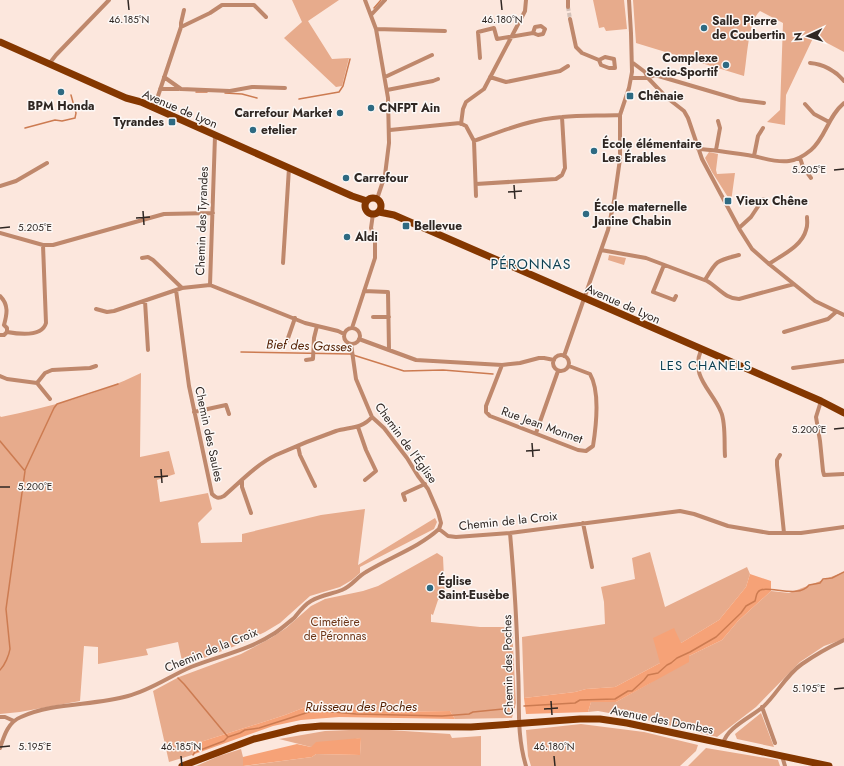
<svg xmlns="http://www.w3.org/2000/svg" width="844" height="766" font-family="Jost,sans-serif">
  <rect width="100%" height="100%" fill="#fce7dd"/>
  <path fill="#e7ab8c" d="M292 0H339L308 21 332 59 349 58 342 86 336 87 284 38 302 22Z
    M593 0H624L627 29 606 31 604 27 599 28Z
    M633 0H844V52L814 36 786 95 785 125 767 122 780 110 783 23 760 11C748 21 747 60 744 76L636 43Z
    M709 152 718 154 716 170 717 174 735 173 731 202 712 172 705 158Z
    M609 255 626 258 624 265 608 260Z
    M141 373 140 457 169 451 175 474 157 480 160 502 208 493 212 509 198 523 201 543 242 542V534L321 515 365 509 358 565 435 518 437 522 434 529 360 567V573L352 580 340 587 310 596 280 623 265 632 235 646 183 666 178 642 146 649 148 655 98 664V647L84 646 80 701 20 712 0 714V416L1 417C48 407 97 395 141 373Z
    M650 552 665 607 747 567 750 574 746 587 719 620 681 643 660 663 615 687 586 689 575 692 524 698 522 637 605 624 604 602 601 587 635 579 632 558Z
    M437 553 443 557 445 600H438L433 615 431 614V622L480 627H512L516 703 512 718 455 719 450 711 379 712 326 706 321 701 285 715 194 744 192 755 169 762 153 691 179 677 241 654 271 638 286 628 311 606 325 599 363 591 378 586Z
    M844 572V639L824 646 800 662 756 707 717 737 647 720 598 711 588 712 591 702H616L650 683 689 656 722 640 738 621 771 591 789 593Z
    M761 713 774 747 737 739 735 734Z
    M581 724 644 732 698 745 696 751 680 766H531L528 756 526 730Z
    M374 729 450 734 452 738 481 736V766H244L312 757 316 754 360 755 361 738 311 747 279 739 325 731Z
    M706 748 778 760 780 766H688Z
    M241 749 243 757V766H196L219 756Z"/>
  <path fill="#f6a277" d="M750 574 771 581V591L738 621 722 640 689 656V662L616 702H591L588 712 526 714 524 698 575 692 586 689 615 687 660 663 653 638 674 628 681 643 719 620 746 587Z
    M321 701 326 706 379 712 450 711 455 719 339 717 301 720 273 726 192 755 194 744 285 715Z
    M361 738 360 755 316 754 312 757 243 766V757L297 744 311 747 316 742Z"/>
  <g fill="none" stroke-linecap="round" stroke-linejoin="round">
    <path stroke="#cc7b51" stroke-width="1.5" d="M374 8 381 0
      M196 92H207
      M225 93 242 94 257 98
      M299 99 339 92 343 86 350 59
      M25 128 55 120 62 121 75 118 76 113 71 95
      M241 352 350 354 404 371 443 370 493 374
      M0 441 25 471 6 609 10 649C9 655 5 665 0 670
      M25 470 54 408 57 404 118 384
      M178 678 184 684 228 737
      M524 706 575 703 580 700 615 699 628 691H632L644 680 648 675 658 673 667 665 671 663 677 658 690 652 716 637 741 613 746 606 755 601C756 598 756 594 758 592 765 583 798 600 809 585L820 583 823 579 832 578 844 572
      M193 755 195 752 224 741 228 737 240 733 245 730 259 728 309 712 322 711 356 714 442 716 469 714 473 712 503 709 514 707"/>
    <path stroke="#d3c1b8" stroke-width="4" stroke-dasharray="4 2" stroke-linecap="butt" d="M568 7 570 19"/>
    <path stroke="#bf886c" stroke-width="4" d="M365 0 376 29 388 98 389 143 385 175 377 199
      M568 7V0
      M371 15 385 0
      M570 19 576 47 582 53 599 60 601 65 609 68H615L614 59 605 57 599 60
      M181 27 210 13 222 5H254L266 17
      M376 29 445 31
      M480 58 478 32 494 28 497 39 533 33 538 35 543 34 545 29 541 26 535 27 533 33
      M633 63 645 72 648 78 666 97 684 111 688 118 702 159 740 230 752 249 769 264 815 301 844 315
      M810 63C823 64 836 71 844 81
      M49 64 56 55 109 0
      M164 77 181 89 230 91 252 87 285 88
      M385 77 432 55
      M490 77 506 82 560 71 568 66
      M632 78H648L655 75 740 100 764 103
      M160 89H179
      M387 90 433 81 438 79
      M805 104 814 114 829 122
      M154 108 181 27V23L184 10
      M461 124 463 109 466 102 484 89 525 11 526 0
      M390 130 460 123 466 126 474 141C502 131 531 119 562 117 581 115 601 116 620 115
      M215 136 210 285 305 323 338 331 344 334
      M474 141 476 196
      M698 149C716 150 734 153 753 156 764 158 777 163 789 161 797 160 805 155 811 150 826 137 828 116 844 103
      M716 150 720 128 718 121
      M754 156 758 136 763 128
      M800 158 803 167 811 178
      M476 184 556 179 562 175 565 168 562 117
      M0 186 16 181 47 163
      M739 228 751 217 763 199
      M0 233 43 245H53L164 214 213 213
      M601 250 646 258 707 281C718 287 725 299 739 299L794 284
      M142 258 148 257 153 260 182 288
      M283 263 289 168
      M769 264C782 255 802 246 806 230 808 226 807 221 807 217
      M664 265 653 292 674 300 676 296
      M705 280C717 260 716 261 739 255
      M176 290 189 386 212 494C216 498 218 499 224 496 240 482 257 464 276 455 296 446 316 438 336 431 349 427 362 429 372 417
      M364 291 388 292 389 350
      M0 296C9 305 7 314 4 325
      M145 301 148 350
      M96 309 107 312 114 311 182 288 210 285
      M373 317H389
      M352 328 375 258V240L371 228 373 214
      M344 336a8 8 0 1 1 16 0a8 8 0 1 1-16 0Z
      M7 332C18 334 42 337 46 323L43 245
      M784 332 828 319 836 312
      M0 335H4L7 332V328L4 325
      M359 339 416 360 502 365 520 363 539 358H544L554 360
      M287 341 295 318
      M351 344 356 379 372 417 384 428 407 458 418 476 428 489 438 512 441 523 439 529
      M701 350C690 377 712 390 721 412 726 423 724 444 725 456
      M553 363a8 8 0 1 1 16 0a8 8 0 1 1-16 0Z
      M564 356 608 230 614 201 620 159V115L629 88 632 72 631 33 629 0
      M306 360 313 359 314 338 317 326
      M502 365 486 406V412L490 416 578 450 586 451 593 446C596 427 600 391 590 374L569 366
      M793 368 844 361
      M0 376 7 379 37 383 50 399
      M37 383 45 373 52 370 90 368 96 366
      M821 401 816 417 820 441 823 471 824 475 844 474
      M194 412 226 405 229 414
      M358 427 366 450 376 471 365 480
      M536 433 558 371
      M298 446 300 455 315 486
      M780 455 777 460V465L784 533
      M242 481V487L251 513
      M405 500 403 494 425 484
      M583 523 592 567
      M510 533C514 578 517 623 518 669 520 703 516 733 526 766
      M762 707 775 743
      M0 717H5L14 721
      M723 744C726 728 751 717 763 707 777 694 786 675 802 664 815 655 829 647 844 640
      M0 748C4 736 8 722 21 717 53 702 94 706 128 696 151 690 170 676 191 667 221 655 247 651 275 633 281 629 288 623 294 618 299 612 304 605 311 601 321 595 332 594 342 590 352 586 357 577 366 572 390 557 418 548 439 529L448 536 456 537 510 533 680 511 694 514 728 526 769 533H801L844 527
      M782 756 785 766"/>
    <path stroke="#843700" stroke-width="7" d="M0 42 126 98 141 102 352 196 367 201
      M365 206a8 8 0 1 1 16 0a8 8 0 1 1-16 0Z
      M379 212 394 215 821 401 844 413
      M182 766 254 739 299 728 321 726 471 727 580 719H600L627 723 829 766"/>
  </g>
  <path fill="none" stroke="#2f2723" stroke-width="1.5" d="M128 0 129 10M501 0 502 10M834 170 844 169M514 185 515 199M508 192 522 191M143 211 144 225M136 218 150 217M0 228 10 227M834 429 844 428M532 443 533 457M526 451 540 450M161 469 162 483M154 477 168 476M0 487H10M834 689 844 688M551 701 552 715M544 709 558 708M0 747 10 746M181 756 182 766M554 756 555 766"/>
  <g fill="#2e6a82" stroke="#fcf8f6" stroke-width="1.5">
    <circle cx="704" cy="28" r="4"/>
    <circle cx="726" cy="65" r="4"/>
    <circle cx="61" cy="92" r="4"/>
    <rect x="626" y="92" width="8" height="8" rx="2"/>
    <circle cx="371" cy="108" r="4"/>
    <circle cx="340" cy="113" r="4"/>
    <rect x="168" y="118" width="8" height="8" rx="2"/>
    <circle cx="253" cy="130" r="4"/>
    <circle cx="594" cy="151" r="4"/>
    <circle cx="346" cy="178" r="4"/>
    <rect x="724" y="197" width="8" height="8" rx="2"/>
    <circle cx="586" cy="214" r="4"/>
    <rect x="402" y="222" width="8" height="8" rx="2"/>
    <circle cx="347" cy="237" r="4"/>
    <circle cx="430" cy="588" r="4"/>
  </g>
  <g text-anchor="middle" stroke-width="3" stroke-linejoin="round" paint-order="stroke">
    <g font-size="12" font-weight="bold" fill="#2f2723" stroke="#fcf8f6" text-anchor="start">
      <text x="712" y="25">Salle Pierre<tspan x="712" dy="14">de Coubertin</tspan></text>
      <text x="718" y="62" text-anchor="end">Complexe<tspan x="718" dy="14">Socio-Sportif</tspan></text>
      <text x="638" y="100">Chênaie</text>
      <text x="61" y="110" text-anchor="middle">BPM Honda</text>
      <text x="379" y="112">CNFPT Ain</text>
      <text x="332" y="117" text-anchor="end">Carrefour Market</text>
      <text x="164" y="126" text-anchor="end">Tyrandes</text>
      <text x="261" y="134">etelier</text>
      <text x="602" y="148">École élémentaire<tspan x="602" dy="14">Les Érables</tspan></text>
      <text x="354" y="182">Carrefour</text>
      <text x="736" y="205">Vieux Chêne</text>
      <text x="594" y="211">École maternelle<tspan x="594" dy="14">Janine Chabin</tspan></text>
      <text x="414" y="230">Bellevue</text>
      <text x="355" y="241">Aldi</text>
      <text x="438" y="585">Église<tspan x="438" dy="14">Saint-Eusèbe</tspan></text>
    </g>
    <g font-size="12" fill="#2f2723" stroke="#fcf8f6">
      <text transform="translate(180 109) rotate(23)" y="4">Avenue de Lyon</text>
      <text transform="translate(202 221) rotate(-88)" y="4">Chemin des Tyrandes</text>
      <text transform="translate(623 304) rotate(24)" y="4">Avenue de Lyon</text>
      <text transform="translate(542 425) rotate(20)" y="4">Rue Jean Monnet</text>
      <text transform="translate(209 434) rotate(78)" y="4">Chemin des Saules</text>
      <text transform="translate(406 443) rotate(54)" y="4">Chemin de l'Église</text>
      <text transform="translate(508 521) rotate(-6)" y="4">Chemin de la Croix</text>
      <text transform="translate(211 650) rotate(-22)" y="4">Chemin de la Croix</text>
      <text transform="translate(508 665) rotate(-91)" y="4">Chemin des Poches</text>
      <text transform="translate(662 720) rotate(11)" y="4">Avenue des Dombes</text>
    </g>
    <g font-size="12" fill="#6e381a" stroke="#fcf8f6">
      <text x="335" y="626">Cimetière<tspan x="335" dy="14">de Péronnas</tspan></text>
    </g>
    <g font-size="13" font-style="italic" fill="#531f00" stroke="#fcf8f6">
      <text transform="translate(309 345) rotate(2)" y="5">Bief des Gasses</text>
      <text x="361" y="711">Ruisseau des Poches</text>
    </g>
    <g font-size="13" letter-spacing="1" fill="#0c3f51" stroke="#fcf8f6">
      <text x="706" y="370">LES CHANELS</text>
    </g>
    <g font-size="14" letter-spacing="1" fill="#0c3f51" stroke="#fcf8f6">
      <text x="531" y="269">PÉRONNAS</text>
    </g>
  </g>
  <g font-size="10" text-anchor="middle" fill="#2f2723" stroke="#fcf8f6" stroke-width="3" stroke-linejoin="round" paint-order="stroke">
    <text x="129" y="23">46.185°N</text>
    <text x="502" y="23">46.180°N</text>
    <text x="809" y="173">5.205°E</text>
    <text x="35" y="231">5.205°E</text>
    <text x="809" y="433">5.200°E</text>
    <text x="35" y="490">5.200°E</text>
    <text x="809" y="692">5.195°E</text>
    <text x="181" y="750">46.185°N</text>
    <text x="554" y="750">46.180°N</text>
    <text x="35" y="750">5.195°E</text>
  </g>
  <g transform="translate(808 36) rotate(266)" stroke="#fcf8f6" stroke-width="3" paint-order="stroke">
  <path d="M0-3L7 15L0 10L-7 15Z" fill="#2f2723"/>
  <text y="-6" font-size="11" font-weight="bold" text-anchor="middle" fill="#2f2723">N</text>
  </g>
</svg>
